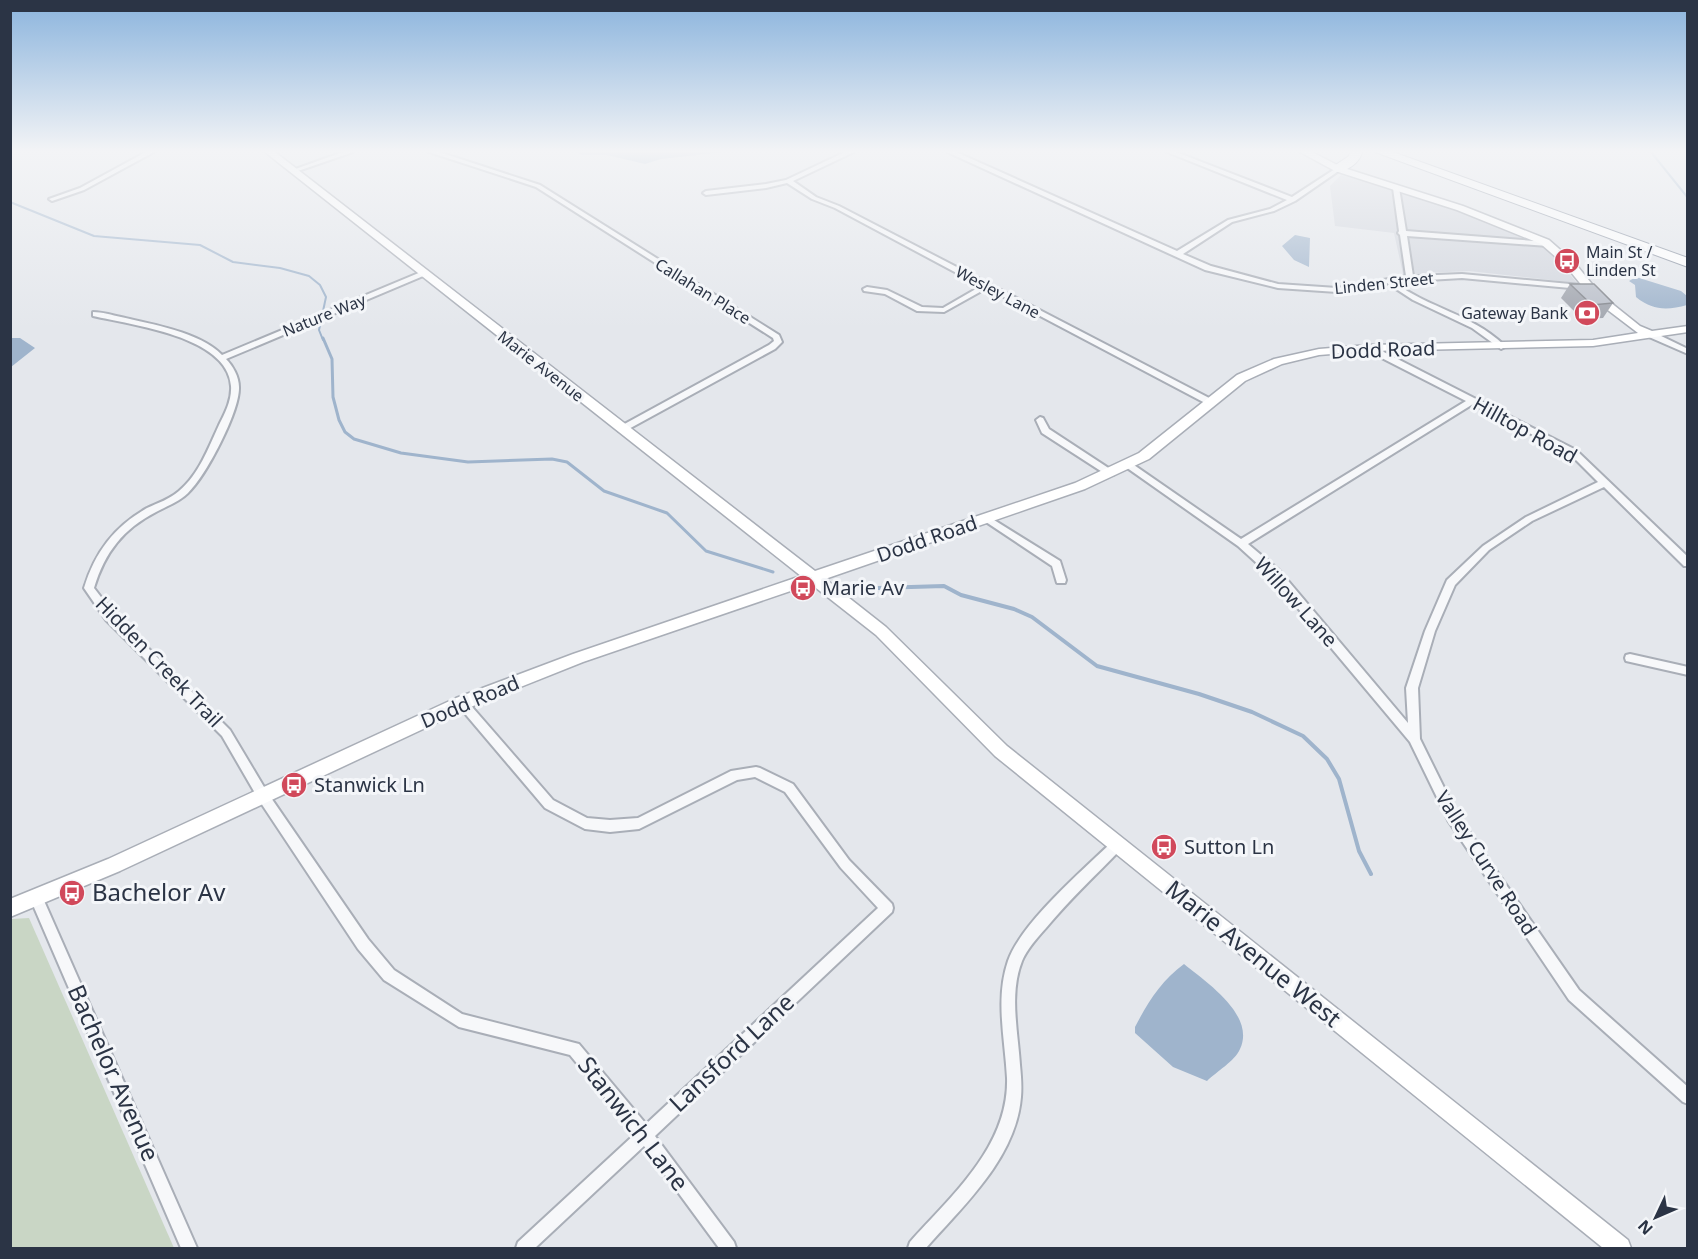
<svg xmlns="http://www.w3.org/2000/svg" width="1698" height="1259" font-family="'Noto Sans',sans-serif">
  <rect width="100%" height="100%" fill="#e4e7ec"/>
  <path fill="#d2d6de" d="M1341 175 1433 201 1523 235 1549 250 1577 283 1469 271 1403 274 1394 233 1335 226 1330 186Z"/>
  <path fill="#c9d6c5" d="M29 918 174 1248H11V919Z"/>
  <path fill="#9fb4cc" d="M578 152H766H724L661 159 645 164 607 155H581Z
    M1295 235 1310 238 1309 267 1294 260 1282 246Z
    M1636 277 1681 291 1687 296V305C1668 310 1653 311 1636 297L1635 285 1629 281Z
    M11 338H20L35 348 11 367Z
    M1184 964C1206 982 1256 1015 1240 1049 1235 1061 1216 1072 1207 1081L1173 1067 1135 1033V1027C1148 1002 1161 981 1184 964Z"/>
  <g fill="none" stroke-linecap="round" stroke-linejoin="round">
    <path stroke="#9fb4cc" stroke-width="2" d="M1651 152 1688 198
      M10 202 94 236 200 245 233 262 280 268 309 276 320 285 326 297 319 330 323 340"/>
    <path stroke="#9fb4cc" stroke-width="3" d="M323 338 332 359 333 397 339 420 345 432 354 439 401 453 468 462 552 459 567 462 604 491 667 513 706 551 773 572"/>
    <path stroke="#9fb4cc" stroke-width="4" d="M878 588 944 586 961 595 1014 609 1032 617 1097 666 1199 694 1252 712 1303 736 1327 759 1339 779 1359 851 1371 874"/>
    <g stroke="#a9aeb7" stroke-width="4">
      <path id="street" d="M146 152H154L84 190 52 201 49 199 80 188Z
        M343 152H353L295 172 290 171Z
        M429 152H439L540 185 779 335 782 342 775 349 625 431H619V427L769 345 774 341 773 338 536 187Z
        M845 152H854L793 181 816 197 839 206 1213 400V404H1207L987 288 944 312 917 311 885 294 864 291 863 289 867 287 887 290 922 307 943 308 981 286 835 208 812 199 787 183 766 188 706 195 703 193 706 191 766 184 786 180Z
        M947 152H956L1177 251 1228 220 1270 209 1287 200 1167 152H1176L1292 197 1338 167 1341 169 1340 170 1295 201 1274 211 1232 222 1183 254 1211 266 1278 284 1337 288 1406 276 1400 235 1398 233 1399 231 1393 188 1396 186 1399 188 1406 231 1548 242 1552 244 1548 246 1407 236 1413 276 1462 274 1581 285 1585 287 1581 289 1462 278 1394 282C1430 309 1470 313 1504 345L1505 347 1501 349 1472 328 1413 300 1387 283 1337 292 1278 288 1205 270Z
        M421 272 428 274 226 359C233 366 239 377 239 387 240 411 206 476 188 493 179 502 167 506 156 512 123 529 105 552 94 588L114 614 230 730 267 792 368 939 394 970 462 1014 579 1044 646 1124 878 908 841 868 785 792 755 777 737 780 639 829 610 832 585 829 545 808 456 703 458 700 462 698 466 700 553 800 587 818 610 820 638 818 731 771 756 767 760 768 793 784 849 860 892 904 893 908 892 912 655 1136 734 1242 736 1248H719L644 1146 535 1248H516L518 1242 635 1134 570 1055 459 1027 384 980 358 949 259 800 222 736 106 620 84 588C95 552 114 527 147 508 158 503 170 499 179 491 199 474 208 449 219 425 225 413 232 400 231 386 228 336 131 325 93 316V312C102 312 112 315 121 317 151 324 200 332 222 355Z
        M1649 333H1655L1688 349V354L1649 337Z
        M1366 346H1372L1576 450 1688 557V566H1684L1604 487 1532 521 1489 550 1455 585 1435 631 1418 688 1420 739 1457 814 1579 990 1688 1087V1104L1683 1102 1569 1000 1449 822 1410 742 1271 576 1238 546 1123 465 1125 463H1131L1241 539 1466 401 1366 350ZM1473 404 1570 454 1598 482 1526 517 1483 546 1447 580 1425 631 1406 688 1408 723 1279 570 1248 544Z
        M1040 417 1043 418 1049 429 1113 471 1115 473 1113 475H1107L1042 433 1036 420Z
        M986 515 1060 561 1066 580 1065 583H1057L1052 566 983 520 981 518Z
        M1630 654 1688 667V675L1626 661 1625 658 1626 655Z
        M1117 839 1121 841 1123 845 1121 849C1096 875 1069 900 1046 928 1037 938 1027 949 1022 961 1009 993 1018 1032 1020 1065 1021 1075 1022 1086 1021 1097 1016 1158 964 1205 926 1248H908L910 1242C952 1195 1009 1146 1007 1078 1005 1039 995 999 1008 961 1021 923 1083 870 1113 841Z
        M36 892 41 894 197 1248H181L30 898 31 894Z"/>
    </g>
    <g stroke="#a9aeb7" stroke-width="3">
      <path id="secondary" d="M265 152H275L815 571 1075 483 1139 453 1237 375 1274 359 1319 349 1369 345 1593 340 1638 333 1592 298 1566 266 1541 244 1457 210 1335 171 1300 152H1312L1341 167 1463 206 1549 240 1574 262 1600 294 1640 326 1652 331 1688 326V332L1593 346 1369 351 1319 355 1282 364 1245 381 1149 459 1085 489 825 579 886 627 1007 746 1628 1240 1631 1248H1603L995 756 876 635 811 584 583 662 468 708 120 871 10 917V899L108 859 456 698 573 654 801 576Z"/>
    </g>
    <g stroke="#8b94a3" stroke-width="2">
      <path id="highway" d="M1350 152H1362C1360 163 1345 173 1334 172V166L1349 156Z
        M1375 152H1393L1688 258V267Z"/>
    </g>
    <use href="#street" fill="#f7f8fa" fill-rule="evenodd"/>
    <use href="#secondary" fill="#fff" fill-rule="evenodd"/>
    <use href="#highway" fill="#fff" fill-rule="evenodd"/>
  </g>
  <path fill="#a1a5ae" d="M1570 284 1613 303 1603 318 1582 319 1561 298Z"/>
  <path fill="#bbc0ca" stroke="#83868d" stroke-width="1.5" d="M1570 284H1594L1613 303 1592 305Z"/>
  <linearGradient id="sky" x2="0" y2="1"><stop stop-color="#8bb4dd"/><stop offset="0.46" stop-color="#f3f4f6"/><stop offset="1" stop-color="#f3f4f6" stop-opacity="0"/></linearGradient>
  <rect width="1698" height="329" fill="url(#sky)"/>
  <defs>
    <g id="bus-disc" transform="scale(1.35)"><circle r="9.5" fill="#d1495b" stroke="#f4f6f9"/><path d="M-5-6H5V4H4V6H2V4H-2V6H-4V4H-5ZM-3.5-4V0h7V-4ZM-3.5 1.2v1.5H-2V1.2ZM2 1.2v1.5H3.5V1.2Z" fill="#fff"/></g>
    <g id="bank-disc" transform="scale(1.35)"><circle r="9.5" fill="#d1495b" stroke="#f4f6f9"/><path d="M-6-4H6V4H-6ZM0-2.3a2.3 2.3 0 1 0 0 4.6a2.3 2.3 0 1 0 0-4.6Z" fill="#fff"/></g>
  </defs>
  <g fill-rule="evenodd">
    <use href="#bus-disc" x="1567" y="261"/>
    <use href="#bank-disc" x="1587" y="313"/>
    <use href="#bus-disc" x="803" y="588"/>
    <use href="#bus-disc" x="294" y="785"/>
    <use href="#bus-disc" x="1164" y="847"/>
    <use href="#bus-disc" x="72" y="893"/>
  </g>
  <g text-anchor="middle" stroke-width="6" stroke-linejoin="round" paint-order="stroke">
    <g font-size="16" fill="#2b3445" stroke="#f4f6f9" text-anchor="start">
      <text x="1586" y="258">Main St /<tspan x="1586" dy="18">Linden St</tspan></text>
      <text x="1568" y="319" text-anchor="end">Gateway Bank</text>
    </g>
    <g font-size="16" fill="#2b3445" stroke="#f4f6f9">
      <text transform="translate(1384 283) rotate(-6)" y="6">Linden Street</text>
      <text transform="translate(703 291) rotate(32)" y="6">Callahan Place</text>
      <text transform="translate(998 292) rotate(28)" y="6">Wesley Lane</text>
      <text transform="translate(324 315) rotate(-22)" y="6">Nature Way</text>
      <text transform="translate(541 366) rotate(38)" y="6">Marie Avenue</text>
    </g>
    <g font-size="20" fill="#2b3445" stroke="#f4f6f9">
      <text transform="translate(1383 350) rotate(-2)" y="7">Dodd Road</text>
      <text transform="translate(1525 430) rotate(29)" y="7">Hilltop Road</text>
      <text transform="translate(927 539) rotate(-19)" y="7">Dodd Road</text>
      <text transform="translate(1296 602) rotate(48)" y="7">Willow Lane</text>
      <text transform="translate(159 662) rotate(46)" y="7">Hidden Creek Trail</text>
      <text transform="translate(470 702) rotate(-23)" y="7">Dodd Road</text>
      <text transform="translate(1486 863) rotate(57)" y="7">Valley Curve Road</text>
    </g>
    <g font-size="20" fill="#2b3445" stroke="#f4f6f9" text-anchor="start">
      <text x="822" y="595">Marie Av</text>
      <text x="314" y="792">Stanwick Ln</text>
      <text x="1184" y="854">Sutton Ln</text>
    </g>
    <g font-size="24" fill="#2b3445" stroke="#f4f6f9" text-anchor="start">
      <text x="92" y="901">Bachelor Av</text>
    </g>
    <g font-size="24" fill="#2b3445" stroke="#f4f6f9">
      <text transform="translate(1253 954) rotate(39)" y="8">Marie Avenue West</text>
      <text transform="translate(732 1053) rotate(-43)" y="8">Lansford Lane</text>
      <text transform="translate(113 1073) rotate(66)" y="8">Bachelor Avenue</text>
      <text transform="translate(633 1124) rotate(52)" y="8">Stanwich Lane</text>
    </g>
  </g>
  <rect width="1698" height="1259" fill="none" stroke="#2b3445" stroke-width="24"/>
  <g transform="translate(1656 1217) rotate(226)" stroke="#f4f6f9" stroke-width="4.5" paint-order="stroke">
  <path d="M0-4.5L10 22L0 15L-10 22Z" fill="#2b3445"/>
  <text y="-9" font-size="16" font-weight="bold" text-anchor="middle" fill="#2b3445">N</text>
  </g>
</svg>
